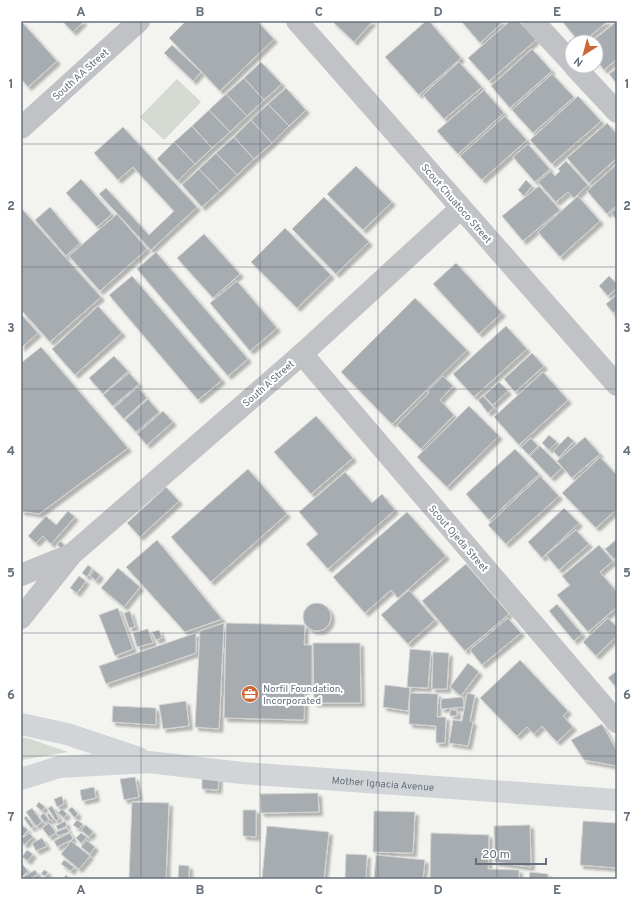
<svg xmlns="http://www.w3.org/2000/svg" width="638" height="900" font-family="Overpass,sans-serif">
  <defs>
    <filter id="shadow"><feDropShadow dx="3.5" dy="3.5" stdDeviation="1" flood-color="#0004"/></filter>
  </defs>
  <rect width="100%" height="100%" fill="#f3f3f0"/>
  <path fill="#d4dad1" d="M177 79 201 102 164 140 140 117Z
    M21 737 27 738 68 752 21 760Z"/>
  <path fill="#a7acb1" stroke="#d4d4d3" filter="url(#shadow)" d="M21 21 57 61 28 87 21 79Z
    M62 21H84L73 32Z
    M186 21H257L274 39 220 91 169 38Z
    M332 21H373L354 42Z
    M426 21H429L461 58 419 95 385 57Z
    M461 21H504L480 43Z
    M510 21H519L536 40 489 81 468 58Z
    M562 21H608L583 42H579Z
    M617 21V59L604 70 596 60V42H591Z
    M172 45 201 72 193 81 164 53Z
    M532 49 552 71 510 108 491 86Z
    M261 62 282 84 264 100 244 78Z
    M459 62 482 87 444 119 423 95Z
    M617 68V84L609 74Z
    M552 74 574 97 533 133 512 110Z
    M244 78 264 100 247 116 226 94Z
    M286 88 306 110 289 126 268 104Z
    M484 90 504 113 458 154 437 131Z
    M226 94 247 116 230 132 209 110Z
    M578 96 601 121 552 164 530 140Z
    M268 104 289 126 272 143 251 120Z
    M209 110 230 132 212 148 192 126Z
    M505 116 527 140 482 180 460 156Z
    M251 120 272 143 254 159 234 137Z
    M607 123 617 134V158L589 183 567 158Z
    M192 126 212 148 195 164 174 142Z
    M123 127 197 207 151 250 99 194 106 188 149 235 174 211 133 167 118 180 94 153Z
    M234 137 254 159 237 175 216 153Z
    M174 142 195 164 178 181 157 159Z
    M528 144 550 169 535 182 513 157Z
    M216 153 237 175 220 191 199 169Z
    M566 161 588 185 574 198 568 192 556 202 538 182 551 171 555 176 560 171 558 169Z
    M617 164V205L607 214 587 191Z
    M356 166 392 202 363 230 327 194Z
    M199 169 220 191 202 207 182 185Z
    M81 179 112 214 97 227 66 193Z
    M526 180 532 186 524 196 518 190Z
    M539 186 560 210 523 241 502 216Z
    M578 196 600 221 560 257 538 232Z
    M324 197 369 242 336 274 292 229Z
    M50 207 80 243 66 256 35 220Z
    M21 208 101 297 50 342 21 310Z
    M617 208V220L611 213Z
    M117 214 147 249 100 291 69 256Z
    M285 228 331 275 297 308 251 262Z
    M204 234 240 274 213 298 177 258Z
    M156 252 248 359 228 376 137 269Z
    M456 263 502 313 479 334 433 284Z
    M132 276 222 380 198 400 109 295Z
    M609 276 617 284V288L608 296 599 286Z
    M237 281 277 328 250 351 210 303Z
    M615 296 617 298V310L613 313 606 304Z
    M415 298 467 350 392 424 341 372Z
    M98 306 122 333 75 375 52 349Z
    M21 314 38 333 21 348Z
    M506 326 527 349 474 397 453 374Z
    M41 347 128 448 39 514 21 511V363Z
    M532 353 544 366 515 392 504 379Z
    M114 356 128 371 103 394 89 378Z
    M543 372 568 400 519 445 494 417Z
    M129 373 139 384 113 406 103 395Z
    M443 376 453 386 440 400 454 415 421 449 397 425 429 393 428 391Z
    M499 382 508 391 493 405 484 396Z
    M138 387 147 398 124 419 114 408Z
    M483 396 494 408 488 413 478 400Z
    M148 399 159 412 136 432 125 420Z
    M469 406 499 436 447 487 417 457Z
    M163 411 173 422 147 445 137 434Z
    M316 416 353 458 311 494 274 452Z
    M549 435 557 442 549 450 542 443Z
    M568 436 574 441 559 457 553 451Z
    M585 437 600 454 572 478 557 461Z
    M531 438 538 446 529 455 521 447Z
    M540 446 562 468 551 478 530 456Z
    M515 449 539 474 489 520 466 494Z
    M600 457 617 475V509L596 528 562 493Z
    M248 469 287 514 211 582 171 537Z
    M345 472 372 503 382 494 395 510 328 569 306 544 318 534 299 512Z
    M540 476 559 496 506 544 488 525Z
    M166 487 179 501 140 537 127 523Z
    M564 508 579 523 542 558 528 542Z
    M68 511 75 517 51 544 43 536 36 543 28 536 46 516 56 525Z
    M407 512 446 556 398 598 391 590 365 613 333 577Z
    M576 530 589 544 559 570 546 555Z
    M617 539V557L614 559 605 549Z
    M157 540 222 619 185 632 126 567Z
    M61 541 65 546 61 549 57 544Z
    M599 545 613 561 600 572 617 592V607L588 632 557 595 570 585 562 576Z
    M466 564 509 614 465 651 422 601Z
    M88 565 92 568 87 577 82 573Z
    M118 568 140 587 124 607 101 588Z
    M94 570 100 575 96 581 90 576Z
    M79 576 86 581 77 593 70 588Z
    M409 590 435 620 408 644 381 615Z
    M303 617a14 14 0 1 1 28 0a14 14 0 1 1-28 0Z
    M557 604 582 634 574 641 549 611Z
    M118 608 133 649 115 656 99 615Z
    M130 611 135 627 129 628 124 613Z
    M508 618 521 633 482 665 470 650Z
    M608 618 617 627V636L596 656 583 642Z
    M224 623 219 729 195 727 200 631Z
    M226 623 305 625 304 645H312V688H305L304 720 224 718Z
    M148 629 153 643 137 647 133 633Z
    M159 630 162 638 156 640 152 632Z
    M196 633V653L106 684 99 666Z
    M313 643H360L361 703H314Z
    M410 649 431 651 428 688 407 687Z
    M433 652 449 653 447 689H432Z
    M520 660 568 711 563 716 573 727 557 742 542 726 534 734 527 727 517 736 480 698Z
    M468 663 479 672 461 696 450 687Z
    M615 672 617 674V688L608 678Z
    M385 685 410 688 408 711 383 707Z
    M410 693 438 694 437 717H446L445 743H436V726L409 724Z
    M467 693 475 695 470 721 473 722 468 746 449 743 453 720 462 721Z
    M463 697 464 707 441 709V699Z
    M186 701 189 726 163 729 159 705Z
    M113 706 156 708V725L112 722Z
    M450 710H457V716H450Z
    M602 724 617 751V766L584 760 571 740Z
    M135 777 139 797 124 800 120 779Z
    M202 777H219L218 790 202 789Z
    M94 787 96 798 82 801 80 790Z
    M318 793 319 812 261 813 260 794Z
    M62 796 64 804 57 807 54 799Z
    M39 802 45 807 42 811 36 806Z
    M132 802 169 803 166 879H129Z
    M52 806 59 819 56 821 48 808Z
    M72 807 78 814 75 818 68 810Z
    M32 808 42 822 36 826 26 812Z
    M62 809 67 814 64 818 58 813Z
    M243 810H256V837L243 836Z
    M374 811 415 812 413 853 373 852Z
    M44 813 49 820 45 823 40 816Z
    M49 813 53 819 51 821 47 815Z
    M26 816 34 827 31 828 24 818Z
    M77 820 83 824 79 829 73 825Z
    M65 821 67 826 58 830 56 826Z
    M583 821 617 823V868L580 865Z
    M49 823 56 833 49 837 42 828Z
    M21 824 28 830 23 836 21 834Z
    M86 825 93 832 89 837 81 830Z
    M530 825 531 867 495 862 494 826Z
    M267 826 329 832 324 879H262Z
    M67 828 69 832 58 836 56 832Z
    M29 833 33 837 24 845 21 839Z
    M70 833 73 839 57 847 54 841Z
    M81 833 87 837 81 843 76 838Z
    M431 833 489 835 488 869 519 870V879H430Z
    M42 838 47 846 36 851 32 843Z
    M86 840 95 847 90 854 81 847Z
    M71 841 90 856 79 869 61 854Z
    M27 850 33 854 28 861 22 857Z
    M346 854 367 855 366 879H345Z
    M376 855 425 860 423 879H374Z
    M64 860 74 867 71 871 61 864Z
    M23 865 28 871 23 876 21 874Z
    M179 865 189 866V879H178Z
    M35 870 38 874 30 879H25L24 876Z
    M44 870 48 872 45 876 41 874Z
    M530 872 548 874V879H529Z
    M66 875 71 879H63Z"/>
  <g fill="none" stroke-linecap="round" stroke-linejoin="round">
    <path stroke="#c0c2c5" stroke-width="22" d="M533 21 572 63
      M574 66 617 112
      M21 128 139 21
      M302 354 617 722"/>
    <path stroke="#c0c2c5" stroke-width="22" d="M297 21 617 385
      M21 575 70 555
      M21 618 72 554 302 354 461 208"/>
    <g stroke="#d1d5d8" stroke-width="22">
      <path d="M21 724 67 734 139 758"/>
      <path id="s1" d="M21 779 59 767 149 762 242 773 617 800"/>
    </g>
  </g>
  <path fill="none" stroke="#66707d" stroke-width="1" stroke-opacity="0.55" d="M141 21V879M260 21V879M378 21V879M497 21V879M21 144H617M21 267H617M21 389H617M21 511H617M21 633H617M21 756H617"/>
  <defs>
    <g id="office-disc" transform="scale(0.9)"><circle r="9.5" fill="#cd6836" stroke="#fff"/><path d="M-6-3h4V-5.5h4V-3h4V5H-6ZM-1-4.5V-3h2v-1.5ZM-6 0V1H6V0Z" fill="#fff"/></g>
  </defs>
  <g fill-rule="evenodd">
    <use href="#office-disc" x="250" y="694"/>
  </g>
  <g text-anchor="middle" stroke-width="4" stroke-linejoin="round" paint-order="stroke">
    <g font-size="10" fill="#66707d" stroke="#fff">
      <text transform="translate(80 74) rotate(-42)" y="4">South AA Street</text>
      <text transform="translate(457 203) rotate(49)" y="4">Scout Chuatoco Street</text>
      <text transform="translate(268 383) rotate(-41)" y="4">South A Street</text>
      <text transform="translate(459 538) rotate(49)" y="4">Scout Ojeda Street</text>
      <text dy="4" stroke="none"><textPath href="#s1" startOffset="365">Mother Ignacia Avenue</textPath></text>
    </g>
    <g font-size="10" fill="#66707d" stroke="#fff" text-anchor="start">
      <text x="263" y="692">Norfil Foundation,<tspan x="263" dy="12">Incorporated</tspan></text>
    </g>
  </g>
  <rect width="638" height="900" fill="none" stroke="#ffffff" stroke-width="44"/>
  <g transform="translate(584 54) rotate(216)"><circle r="19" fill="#ffffff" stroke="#c2c6cb"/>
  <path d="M0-3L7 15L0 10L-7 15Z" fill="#cd6836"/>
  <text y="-6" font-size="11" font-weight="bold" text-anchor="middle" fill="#66707d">N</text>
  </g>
  <path d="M476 858v6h70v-6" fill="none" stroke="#66707d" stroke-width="2"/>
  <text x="482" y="858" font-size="12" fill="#66707d" stroke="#ffffff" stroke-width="3" paint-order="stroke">20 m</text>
  <rect x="22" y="22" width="594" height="856" fill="none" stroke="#66707d" stroke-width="1.5"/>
  <g font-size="13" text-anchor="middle" font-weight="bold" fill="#66707d">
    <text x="81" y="16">A</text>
    <text x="200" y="16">B</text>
    <text x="319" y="16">C</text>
    <text x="438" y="16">D</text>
    <text x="557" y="16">E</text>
    <text x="11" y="88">1</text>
    <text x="627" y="88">1</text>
    <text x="11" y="210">2</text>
    <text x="627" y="210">2</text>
    <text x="11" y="332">3</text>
    <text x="627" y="332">3</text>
    <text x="11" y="455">4</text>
    <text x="627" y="455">4</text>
    <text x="11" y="577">5</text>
    <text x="627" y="577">5</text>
    <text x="11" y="699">6</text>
    <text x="627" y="699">6</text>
    <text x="11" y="821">7</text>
    <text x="627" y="821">7</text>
    <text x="81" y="894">A</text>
    <text x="200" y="894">B</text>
    <text x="319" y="894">C</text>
    <text x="438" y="894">D</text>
    <text x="557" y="894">E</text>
  </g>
</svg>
